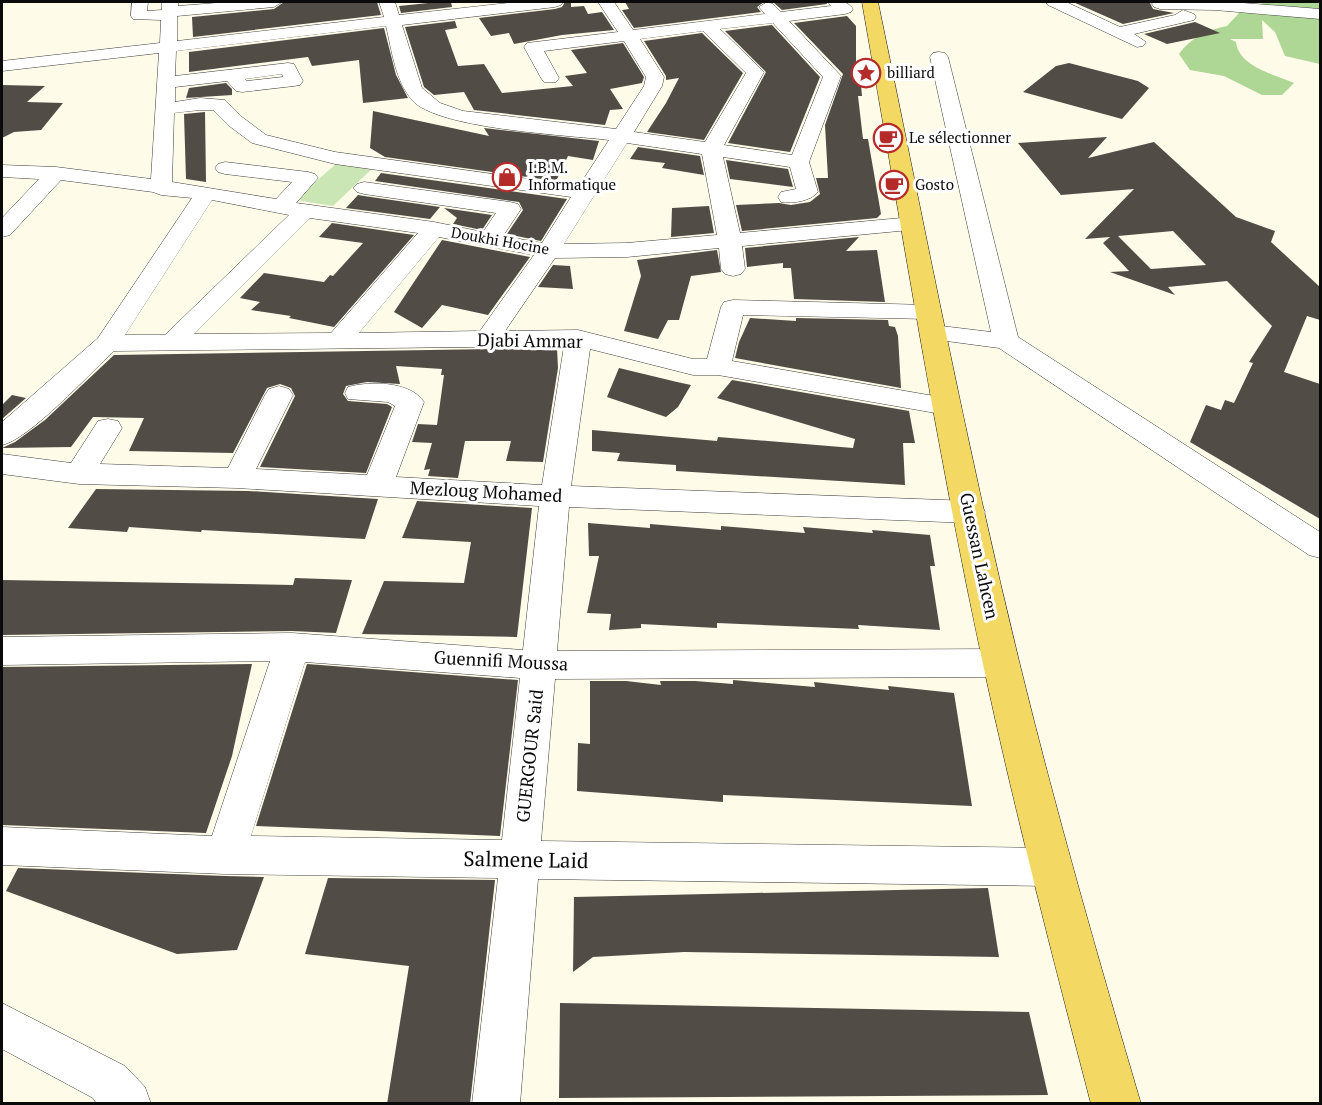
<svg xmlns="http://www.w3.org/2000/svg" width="1322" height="1105" font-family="'PT Serif',serif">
  <rect width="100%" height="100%" fill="#fefbe9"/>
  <path fill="#cbe6b5" d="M337 163 375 166 333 206 295 200Z"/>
  <path fill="#aed695" d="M1259 2H1320V64L1285 56 1275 32 1262 20 1263 39H1230L1236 42C1239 67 1274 74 1294 83L1282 95H1262L1224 76 1190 70 1179 54C1190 38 1209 29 1227 26L1240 12 1265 6Z"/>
  <path fill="#524c47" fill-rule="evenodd" d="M284 2H377L381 15 193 37 192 17 274 9Z
    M438 2H451L452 7 401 13 399 6Z
    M565 2H571V7L584 6 588 14 602 12 614 30 562 35 514 44 509 33 491 36 479 18 555 9 562 7Z
    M625 2H764L757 7 761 12 634 28 622 10 629 9Z
    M773 2H826L827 4 782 10Z
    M1073 2H1143L1150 3 1153 9 1174 13 1123 24Z
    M847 16 856 26V64H859L862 96H858L863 139H868L881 214 877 218 742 231 736 205 779 203 791 205 810 202 820 194 816 178H828L825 125 843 74 794 23Z
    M455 21 457 28 445 30 458 66 484 64 502 93 573 86 565 76 587 73 571 50 623 43 644 77 642 83 610 89 623 109 610 110 605 125 474 110 464 92 434 95 424 87 405 27Z
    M1195 22 1220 33 1167 44 1144 34Z
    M772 25 820 77 790 152 728 143 766 72 725 31Z
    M384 28 396 75 408 98 363 103 359 60 312 66 308 57 189 72V52Z
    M702 33 743 73 704 140 647 132 666 103 679 78 666 80V76L644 41Z
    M1069 63 1138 81 1149 88 1122 119 1023 92 1056 66Z
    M226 83 232 89V95L186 98 189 88Z
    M2 85 45 86 27 102 63 103 41 130 14 132 2 138Z
    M373 111 489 136 484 128 599 141 593 160 568 156 556 181 385 157 370 148Z
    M205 112 206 182 186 179 184 114Z
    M1107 137 1088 158 1154 142 1236 217 1275 231 1271 242 1320 287V320L1307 316 1284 372 1320 384V519L1190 442 1206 405 1221 410 1225 400 1234 403 1253 363 1249 362 1272 326 1227 281 1168 287 1175 295 1110 272 1129 271 1103 243 1110 237 1085 239 1134 189 1061 195 1018 143ZM1173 231 1206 265 1151 269 1118 236Z
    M638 147 700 156 704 175 662 168 665 163 630 159Z
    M726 160 788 169 793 187 730 179Z
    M381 173 567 199 541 241 507 234 523 210 519 202 375 181Z
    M358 195 364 196 440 207 430 219 346 208Z
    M709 206 714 233 671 237 672 208Z
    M444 208 492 215 482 230 453 224 457 218Z
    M332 223 414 235 334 327 289 318 291 316 251 310 260 302 240 298 264 273 324 282 330 275 333 276 363 243 319 237Z
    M859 237 846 251 877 250 885 302 794 299 791 268H783V263L747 267 745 248Z
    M442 240 530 257 488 315 442 305 422 328 394 312Z
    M717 250 721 272 691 276 679 320H668L658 339 624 331 641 276 637 260Z
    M553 265 570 266 573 289 538 287Z
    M750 318 796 321V318L888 320 889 326 895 327 898 336 901 388 735 358 739 342Z
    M557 348 558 368 543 462 506 461 511 441H465L458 478 428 476 430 469 424 470 432 443 412 442 418 424 437 425 444 375H441L442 369 396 366 400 384 367 382 346 386 343 394 348 401 387 404 392 407 366 473 260 467 295 396 291 388 280 384 267 388 233 453 129 451 144 418 93 417 71 447 2 448 15 442 45 420 114 355Z
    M619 368 677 382 691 385 678 407 666 417 607 397Z
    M732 380 909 411 915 443H903L905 485 676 471V465L617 461 620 453 592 451V430L717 441 718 437 853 448 855 439 717 398Z
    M12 395 26 398 2 419V405Z
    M96 489 248 491 378 499 365 539 202 530 201 532 129 527 127 532 68 528Z
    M417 501 532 508 517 637 362 634 384 581 464 583 471 542 402 538Z
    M588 523 650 528V524L721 530V526L805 533 803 527 873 533 872 530 930 535 935 566H930L940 630 858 625 859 629 717 623V628L641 624V628L609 630 611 614 587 613 599 556H589Z
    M295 578 352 580 336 633 292 631 2 635V580L293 585Z
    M252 664 232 756 206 833 2 825V667Z
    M307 664 518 680 500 836 256 826Z
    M733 680 815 687 814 682 889 690 888 686 954 693 972 806 723 795V802L577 791 578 743 590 744V681H626L661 685 660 681H695L733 684Z
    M18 868 225 876 264 877 237 950 177 954 6 891Z
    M328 878 495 880 470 1104H387L409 966 305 954Z
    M988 888 999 957 684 952 593 957 573 972 574 897Z
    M560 1003 1029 1012 1048 1095 559 1098Z"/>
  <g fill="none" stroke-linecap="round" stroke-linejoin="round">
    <g stroke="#3d3d3d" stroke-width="1">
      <path id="minor" d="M132 2H148L147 11 162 10V2H178V6L229 2H282L274 7 177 16V41L384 17 379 2H395L399 15 518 2H563L561 5 555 7 402 25 422 88 440 103 463 111 616 129 644 86 646 77 624 41 544 51 559 78 556 82H544L541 78 524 47 527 43 618 32 598 2H614L633 30 765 14 759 7 767 2 773 4 781 12 831 6 828 2C839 2 847 0 853 9L851 12 845 14 789 21 841 76 809 162 818 192C811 201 792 204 781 202L778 197 781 192 796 189 790 167 723 157 740 233 912 217 920 219 923 224 920 229 742 246 745 269 741 274 733 276 725 274 721 269 719 248 627 257 555 258 505 331 578 330 693 359H707L721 307 724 302 733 300 929 305 938 307 941 312 938 317 929 319 743 315 732 361 957 400 961 406 957 412 947 415 718 375H693L590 349 571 486 970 501 981 504 985 512 981 520 970 523 569 507 557 651 1001 649 1013 653 1018 663 1013 673 1001 677 555 679 541 841 1050 848 1064 853 1070 867 1064 881 1050 886 538 879 520 1104H472L498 878 225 874 2 865V827L212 836 270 661 2 665V637L292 633 523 650 539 506 237 488 79 484 2 474V454L71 463 98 421 108 419 118 421 122 428 100 464 228 468 265 395 269 389 279 386 289 389 293 395 256 469 367 475 395 406 388 402 348 399 345 393 348 387C370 381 410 381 424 402L396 477 542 485 564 346 114 351C90 373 30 439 2 445V422L98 338 192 198 161 195 153 192 61 180 10 235 2 237V218L39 179 2 177V165L56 167 151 179 159 53 2 71V61L160 43 161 20 133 19 131 16ZM773 23 823 77 792 155 724 145 764 72 720 29ZM386 26C392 51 395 80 412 100 437 129 567 135 609 140L579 186 335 152 266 135 242 117 225 100 200 98 175 102V87L227 81 236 91 242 92 294 86 300 85 303 81 294 64 288 63 175 76 176 51ZM703 31 746 73 705 142 634 132 662 86 664 77 640 39ZM282 74 283 77 247 81 245 79ZM200 110H213L228 125 252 143 335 164 571 197 542 243 503 236 521 209 518 204 510 202 364 182 357 184 353 188 357 192 364 194 496 213 483 232 434 222 296 203 318 178 315 174 308 172 225 162 218 164 215 168 218 172 225 174 292 182 276 199 172 182 174 113ZM627 143 702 154 717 235 627 243 564 244ZM212 200 289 215 165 335H125ZM310 218 418 233 331 333 194 334ZM439 237 534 255 480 331 359 333ZM305 662 520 678 502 840 251 836Z
        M1046 2H1066L1120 27 1175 15 1183 10 1194 14 1196 17 1194 20 1134 34 1146 42 1143 46 1137 47 1048 5Z
        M1154 2H1230L1320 9V19L1215 10 1160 9 1154 7 1152 4Z
        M939 52 945 53 948 57 1018 337 1320 532V558L1309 555 999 348 924 338 920 333 924 328 933 325 991 332 930 57 933 53Z
        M2 1003 125 1066 145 1087 151 1104H97L93 1098 2 1049Z"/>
    </g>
    <g stroke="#1b1b1b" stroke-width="1">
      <path id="major" d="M862 2H878C924 223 966 445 1020 665 1056 812 1098 958 1141 1104H1091C1053 958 1015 812 983 664 936 445 901 223 862 2Z"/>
    </g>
    <use href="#minor" fill="#fff" fill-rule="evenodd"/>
    <use href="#major" fill="#f3d964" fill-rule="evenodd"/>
  </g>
  <defs>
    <g id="sight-ring" transform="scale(1.5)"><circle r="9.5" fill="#fff" stroke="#b42b29" stroke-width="1.5"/><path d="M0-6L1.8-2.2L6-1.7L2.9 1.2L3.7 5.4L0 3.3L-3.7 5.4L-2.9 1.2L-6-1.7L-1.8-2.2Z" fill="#b42b29"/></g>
    <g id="cafe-ring" transform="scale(1.5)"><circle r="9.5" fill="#fff" stroke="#b42b29" stroke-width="1.5"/><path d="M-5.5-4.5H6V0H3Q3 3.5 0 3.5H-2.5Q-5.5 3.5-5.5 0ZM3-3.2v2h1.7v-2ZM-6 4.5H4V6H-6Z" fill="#b42b29"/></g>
    <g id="shop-ring" transform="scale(1.5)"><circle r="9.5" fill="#fff" stroke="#b42b29" stroke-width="1.5"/><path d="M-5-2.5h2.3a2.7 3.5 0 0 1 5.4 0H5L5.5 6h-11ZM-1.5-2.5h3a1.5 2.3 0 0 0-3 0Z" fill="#b42b29"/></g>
  </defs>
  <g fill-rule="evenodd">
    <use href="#sight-ring" x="866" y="73"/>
    <use href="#cafe-ring" x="888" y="138"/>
    <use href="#shop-ring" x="507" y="177"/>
    <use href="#cafe-ring" x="894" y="185"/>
  </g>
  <g text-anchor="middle" stroke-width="6" stroke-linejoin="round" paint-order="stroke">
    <g font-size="15" fill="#0a0a0a" stroke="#fff" text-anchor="start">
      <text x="887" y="78">billiard</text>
      <text x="909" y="143">Le sélectionner</text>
      <text x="528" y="173">I.B.M.<tspan x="528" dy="17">Informatique</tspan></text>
      <text x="915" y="190">Gosto</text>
    </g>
    <g font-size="15" fill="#0a0a0a" stroke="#fff">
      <text transform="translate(500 241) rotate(10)" y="5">Doukhi Hocine</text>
    </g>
    <g font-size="18" fill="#0a0a0a" stroke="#fff">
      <text transform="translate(530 341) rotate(1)" y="6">Djabi Ammar</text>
      <text transform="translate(486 492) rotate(3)" y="6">Mezloug Mohamed</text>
      <text transform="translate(979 556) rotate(78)" y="6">Guessan Lahcen</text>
      <text transform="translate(501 661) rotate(3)" y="6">Guennifi Moussa</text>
      <text transform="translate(530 756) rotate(-84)" y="6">GUERGOUR Said</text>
    </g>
    <g font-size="21" fill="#0a0a0a" stroke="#fff">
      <text transform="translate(526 860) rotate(1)" y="7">Salmene Laid</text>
    </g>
  </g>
  <rect width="1322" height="1105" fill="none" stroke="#0a0a0a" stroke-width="6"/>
</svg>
